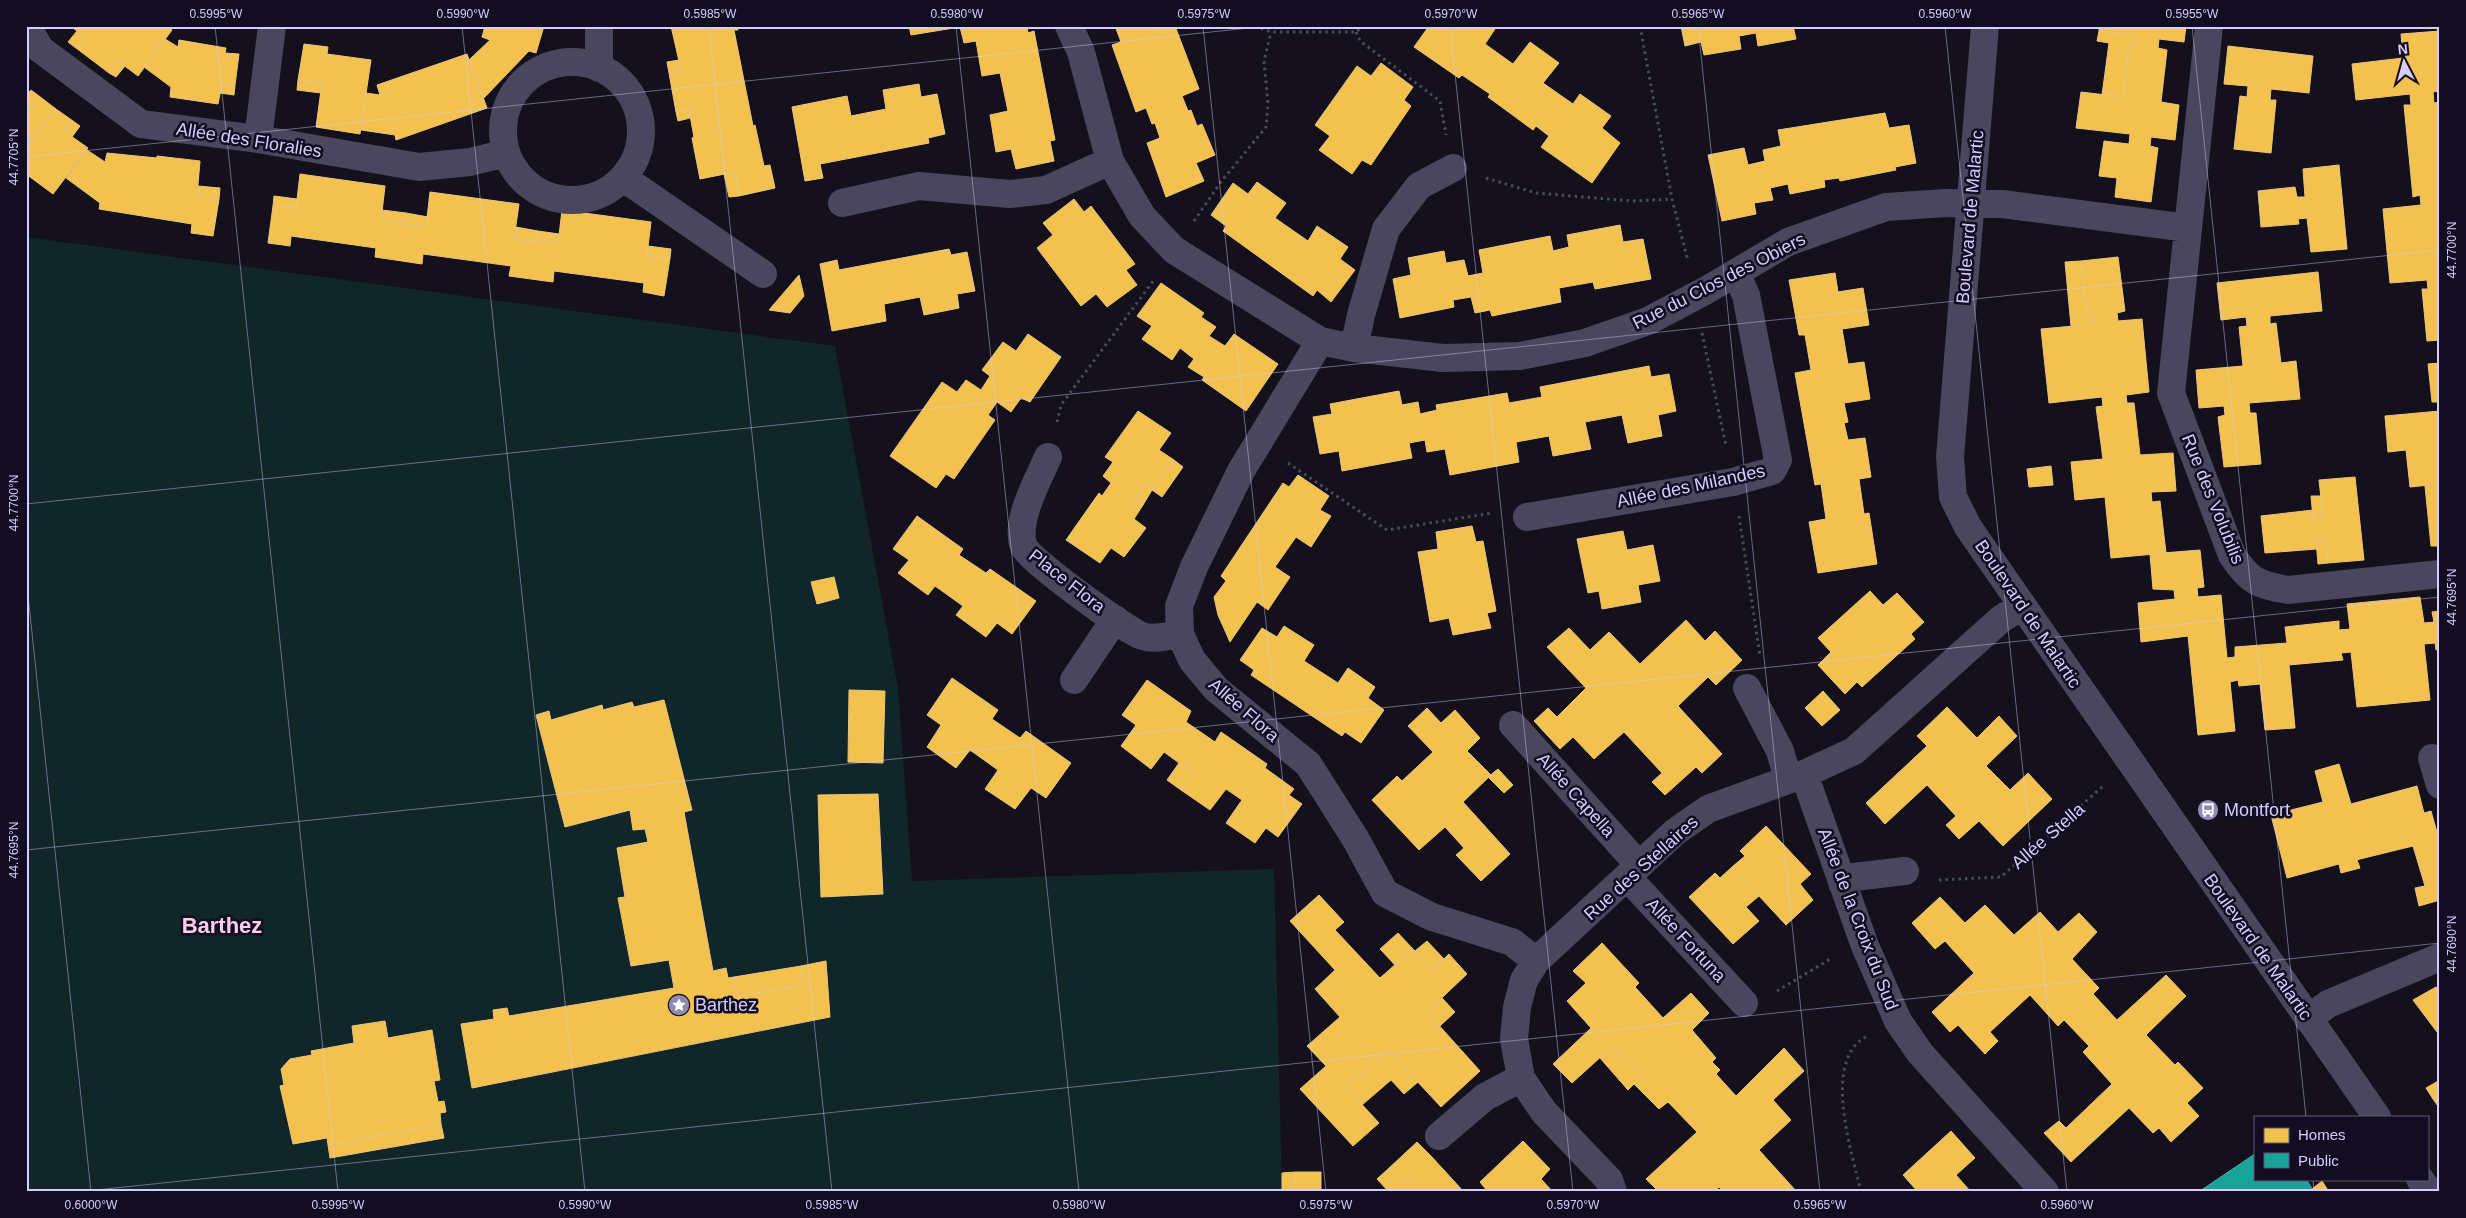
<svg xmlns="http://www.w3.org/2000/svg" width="2466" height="1218" font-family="Arial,sans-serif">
  <rect width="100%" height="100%" fill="#14111c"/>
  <path fill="#112628" d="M26 237 835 346 898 689 912 881 1274 869 1282 1192H26Z"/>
  <path fill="#f2c14e" stroke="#eac483" d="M70 26H167L172 30 138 76 118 61 109 73 76 48 84 36Z
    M485 26H544L536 53 529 51 483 99 469 60 490 40 482 37Z
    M671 26H737L738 30H734L753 126 755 125 764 166 770 165 775 188 739 196 735 172 700 179 692 138 694 137 689 110 676 112 669 73 681 70Z
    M909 26H1027L1028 33 1034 31 1055 140 1050 141 1054 161 1016 169 1011 149 996 152 990 115 1008 111 1000 73 982 76 976 41 964 43 960 27 911 35Z
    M1115 26H1157L1158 29 1175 26 1199 89 1182 96 1188 111 1191 110 1197 126 1202 124 1215 155 1196 163 1204 181 1166 197 1147 143 1160 138 1155 123 1152 124 1146 108 1136 112 1112 45 1121 42Z
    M1429 26H1497L1485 44 1513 64 1530 42 1559 63 1543 83 1573 104 1580 94 1611 116 1602 128 1620 143 1592 183 1541 147 1549 136 1536 126 1533 130 1488 97 1490 94 1462 75 1459 78 1414 47Z
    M1681 26H1793L1796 39 1758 46 1756 33 1739 36 1741 49 1704 55 1701 42 1685 46Z
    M2099 26H2186L2184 42 2159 39 2158 48 2167 50 2161 102 2179 105 2175 140 2151 137 2150 146 2158 148 2151 202 2115 197 2117 178 2099 176 2104 141 2129 144 2130 134 2076 128 2081 92 2123 97 2129 45H2135L2137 36 2099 31Z
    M77 31 84 36 76 48 68 42Z
    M2099 31 2137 36 2135 45H2129L2123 97 2102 95 2109 43 2097 41Z
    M2440 31V91L2433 92 2434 103 2440 102V340L2427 341 2422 289H2428L2427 280 2390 283 2383 209 2421 205 2420 195 2413 197 2404 105H2411L2410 94 2356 100 2352 64 2403 58 2401 34Z
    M165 39 178 47 179 40 226 48 225 53 239 54 235 85 222 84 218 104 170 97 171 87 144 67Z
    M304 44 328 47 327 54 371 60 360 134 316 127 322 83 298 80Z
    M2228 46 2313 56 2309 93 2271 89 2270 100H2276L2271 153 2234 149 2240 96 2247 97 2248 86 2224 84Z
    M467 54 487 108 396 140 395 135 361 130 366 93 380 95 377 85Z
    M679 60 681 70 669 73 667 62Z
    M118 61 125 66 116 77 109 73Z
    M1381 63 1413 87 1404 100 1411 106 1371 165 1362 160 1352 174 1319 150 1330 136 1315 125 1357 66 1371 76Z
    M298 80 322 83 321 93 297 90Z
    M222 84 235 85 234 95 220 93Z
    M919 84 921 97 937 94 945 134 928 138 929 143 820 164 823 178 805 181 792 107 847 96 851 116 886 109 883 90Z
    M31 90 39 96 31 107 26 103V96Z
    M39 96 56 109 26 148V103L31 107Z
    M56 109 73 121 64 131 88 148 53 194 26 174V148Z
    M689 110 690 118 678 121 676 112Z
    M1885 113 1889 128 1909 125 1916 163 1895 167 1896 170 1840 181 1839 178 1824 180 1825 187 1790 194 1788 184 1770 188 1773 200 1754 203 1756 214 1722 221 1708 155 1744 148 1748 165 1765 161 1763 150 1781 146 1778 130Z
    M73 121 80 126 72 137 64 131Z
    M87 150 105 162 107 153 157 158V156L200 161 197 196 219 199 213 236 191 233 192 224 99 209 100 203 66 178Z
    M2339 165 2347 249 2311 252 2307 218 2298 219 2299 224 2261 227 2258 191 2295 187 2297 197H2305L2303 169Z
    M735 172 739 196 729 197 724 174Z
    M300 174 385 186 381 221 426 227 430 192 519 204 514 239 537 242 558 244 562 210 651 222 647 255 670 258 664 296 643 292 644 283 554 271 553 282 509 276 511 266 423 254 422 264 375 257 376 248 291 236 290 246 268 243 273 206 296 208Z
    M1257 182 1286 203 1275 218 1308 241 1317 226 1348 247 1340 259 1355 270 1331 302 1317 290 1313 296 1223 231 1226 226 1211 215 1233 183 1248 194Z
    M198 186 220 188 219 199 197 196Z
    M274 196 297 199 296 208 273 206Z
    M1074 199 1084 212 1091 206 1135 264 1126 270 1137 285 1107 307 1096 294 1081 306 1037 248 1053 235 1043 223Z
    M382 210 406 213 405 224 381 221Z
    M406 213 428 217 426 227 405 224Z
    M1620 225 1623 242 1643 239 1651 279 1595 289 1593 282 1559 288 1561 302 1492 316 1490 310 1475 313 1471 297 1453 300 1454 307 1400 318 1393 279 1411 275 1408 258 1444 251 1446 263 1464 260 1468 276 1483 273 1479 250 1550 236 1553 251 1569 247 1567 235Z
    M516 227 538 231 537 242 514 239Z
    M538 231 559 234 558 244 537 242Z
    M648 246 671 249 670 258 647 255Z
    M949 249 951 255 967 252 975 291 957 294 959 308 924 315 920 297 884 304 886 321 832 331 820 264 837 260 839 270Z
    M2118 257 2125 311 2117 313 2118 321 2142 319 2149 392 2126 395 2127 403H2134L2140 455 2173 453 2176 491 2151 492 2152 502 2160 501 2166 553 2111 558 2105 497 2075 500 2071 462 2103 459 2096 407 2103 406 2102 397 2049 403 2041 329 2095 324 2094 315H2087L2081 261Z
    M2081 261 2087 315H2094L2095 324 2071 326 2065 262Z
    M2318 272 2322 311 2270 316V324L2276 323 2281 363 2296 361 2300 399 2249 403 2250 413H2256L2261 464 2224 467 2218 417 2225 415 2224 406 2199 408 2196 370 2243 366 2239 327 2247 326 2246 317 2221 320 2217 283Z
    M1835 273 1838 292 1863 288 1869 325 1842 329 1848 364 1864 362 1870 399 1844 403 1848 422 1844 423 1848 440 1865 438 1871 477 1859 479 1864 514 1869 513 1877 564 1818 573 1809 522 1826 519 1821 484 1815 485 1795 373 1811 370 1805 335H1799L1789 280Z
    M799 275 804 296 790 313 769 310Z
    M1161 283 1204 313 1201 317 1216 327 1209 336 1225 346 1234 334 1278 364 1246 411 1202 380 1204 377 1188 367 1194 359 1180 348 1172 360 1142 339 1152 326 1137 316Z
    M1028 334 1061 357 1030 402 1021 398 1011 412 997 402 988 415 995 420 954 479 946 474 936 488 890 456 942 382 957 392 966 380 981 390 990 376 982 370 1003 342 1016 351Z
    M2440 363V409L2439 402H2432L2428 364Z
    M1649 366 1651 377 1669 374 1676 411 1658 415 1662 436 1628 443 1622 415 1585 422 1591 449 1553 456 1549 436 1516 442 1519 462 1450 475 1445 449 1427 452 1425 440 1409 443 1412 458 1342 471 1339 451 1320 454 1313 417 1332 414 1330 404 1399 391 1402 405 1418 402 1420 414 1437 410 1436 405 1507 393 1509 403 1542 397 1540 387Z
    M1138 411 1171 433 1159 450 1174 460 1152 490 1145 484 1135 499 1143 505 1134 519 1146 528 1124 557 1111 548 1100 563 1066 540 1099 493 1102 496 1111 483 1103 476 1113 462 1105 457Z
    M2440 411V484L2410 487 2406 450 2388 452 2385 416Z
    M1174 460 1183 467 1162 497 1152 490Z
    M2051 466 2053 485 2029 487 2027 469Z
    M1298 475 1329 496 1320 510 1331 516 1311 547 1296 537 1275 567 1290 577 1268 610 1257 602 1230 642 1218 615 1214 597 1226 581 1221 576 1283 483 1289 487Z
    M2355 477 2364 560 2328 563 2325 539 2316 540 2317 549 2265 553 2261 516 2313 510V518L2323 517 2319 480Z
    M1145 484 1152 490 1143 505 1135 499Z
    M2440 484V546H2431L2425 486Z
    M2311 496H2321L2323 517 2313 518Z
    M917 516 963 549 959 555 986 573 990 569 1036 601 1012 634 997 623 986 637 956 615 963 606 935 586 928 595 898 573 909 560 893 549Z
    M1472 526 1476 542 1483 541 1496 611 1487 613 1491 628 1453 635 1449 618 1430 622 1418 552 1438 549 1436 532Z
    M1623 531 1627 550 1653 545 1660 581 1638 585 1641 602 1602 609 1599 591 1588 593 1577 539Z
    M2325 539 2328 563 2318 564 2316 540Z
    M2200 550 2204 587 2197 588 2198 597 2221 595 2227 658 2235 657V647L2287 643 2285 627 2339 621V630L2350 629 2347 604 2420 597 2424 623 2434 622 2432 612 2440 611V649L2436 650 2435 643 2424 644 2430 700 2357 707 2351 652 2341 653 2343 660 2289 665 2295 728 2265 730 2260 684 2239 686 2238 680 2230 682 2235 731 2198 735 2188 636 2141 642 2138 603 2175 599 2174 590 2153 589 2150 554Z
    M834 577 839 598 817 604 811 582Z
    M1870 591 1883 605 1897 593 1924 622 1911 634 1915 639 1862 687 1857 682 1845 694 1818 665 1831 652 1818 638Z
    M1686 620 1705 641 1715 631 1742 660 1716 685 1708 677 1678 706 1722 754 1702 773 1696 767 1665 795 1652 782 1662 773 1624 732 1594 759 1573 737 1560 749 1534 721 1548 708 1557 717 1586 688 1547 647 1569 628 1590 650 1609 632 1640 664Z
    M1284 626 1314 645 1304 661 1338 683 1348 668 1375 687 1368 698 1384 710 1361 743 1345 732 1342 736 1251 675 1254 670 1240 660 1262 628 1277 637Z
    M952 678 998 710 992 719 1020 738 1026 731 1071 763 1046 798 1031 788 1015 809 985 789 998 770 970 750 956 768 927 747 941 725 927 715Z
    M1147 680 1191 711 1186 722 1215 742 1221 732 1267 764 1265 768 1294 789 1289 795 1302 804 1278 837 1266 828 1255 843 1226 823 1242 800 1226 789 1210 810 1181 790 1193 773 1164 752 1151 769 1121 746 1136 725 1122 715Z
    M849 690 885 691 883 763 848 762Z
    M1823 691 1840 710 1822 726 1805 708Z
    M664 700 692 810 684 812 713 971 726 968 728 978 734 977 738 997 803 985 801 966 826 961 830 1017 472 1088 461 1024 494 1019 493 1010 507 1008 509 1016 674 988 669 960 631 966 618 898 625 897 617 848 648 842 645 829 633 830 630 810 565 827 536 715 549 711 551 720 602 705 603 710 632 702 634 707Z
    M1947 707 1977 738 1999 716 2017 736 1986 766 2010 790 2028 773 2052 799 2003 846 1979 821 1959 839 1946 825 1956 816 1927 785 1885 824 1866 803 1927 746 1917 736Z
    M1427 708 1441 723 1455 710 1480 738 1467 751 1491 775 1463 802 1510 854 1481 881 1456 855 1464 848 1445 827 1419 850 1372 800 1397 776 1402 781 1433 752 1408 726Z
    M1179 763 1193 773 1181 790 1167 780Z
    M2339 764 2351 804 2417 786 2424 813 2431 811 2440 843V900L2419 906 2415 888 2425 886 2413 846 2360 859 2357 860 2360 868 2341 873 2339 864 2287 878 2271 815 2323 802 2315 771Z
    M1498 769 1513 785 1504 793 1488 777Z
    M878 794 883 894 821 897 818 795Z
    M1766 826 1811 874 1800 884 1813 900 1786 925 1732 867 1745 856 1740 851Z
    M1732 867 1759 896 1746 907 1759 921 1733 944 1689 897 1715 873 1720 878Z
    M1319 895 1344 922 1335 930 1380 978 1413 949 1432 970 1449 954 1467 974 1427 1012 1480 1071 1441 1107 1387 1049 1346 1087 1379 1123 1353 1146 1300 1089 1326 1066 1307 1046 1340 1017 1315 989 1335 970 1290 921Z
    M1940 897 1965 923 1985 905 2014 935 2040 912 2058 932 2079 913 2097 932 2072 959 2099 988 2093 994 2117 1020 2166 975 2186 996 2146 1035 2175 1065 2178 1062 2203 1088 2187 1103 2199 1116 2171 1142 2159 1128 2153 1133 2129 1108 2071 1162 2044 1133 2059 1121 2066 1128 2112 1084 2083 1052 2089 1046 2064 1020 2058 1026 2030 995 1990 1032 1998 1041 1985 1054 1958 1025 1950 1032 1932 1012 1974 973 1945 941 1935 949 1912 923Z
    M1398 933 1413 949 1395 965 1380 949Z
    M1427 941 1444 959 1432 970 1415 951Z
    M1602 943 1639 983 1635 987 1663 1018 1691 993 1709 1013 1692 1030 1716 1058 1712 1062 1720 1070 1716 1074 1736 1096 1784 1048 1804 1071 1773 1100 1791 1120 1759 1150 1797 1192H1724L1719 1187 1714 1192H1659L1646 1179 1697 1132 1668 1102 1659 1109 1634 1084 1642 1076 1614 1045 1572 1083 1553 1064 1591 1028 1567 1001 1586 983 1573 971Z
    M801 966 803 985 738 997 734 977Z
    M2436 987 2440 990V1036L2413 1000Z
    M1442 998 1455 1012 1440 1026 1427 1012Z
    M385 1021 388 1038 432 1030 440 1080 434 1081 438 1102 444 1101 446 1112 440 1113 441 1124 328 1145 327 1138 293 1144 280 1086 284 1085 281 1069 290 1059 312 1055 311 1051 354 1043 352 1026Z
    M1614 1045 1642 1076 1628 1090 1600 1058Z
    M1387 1049 1418 1082 1404 1094 1391 1080 1362 1105 1346 1087Z
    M2440 1080V1094L2433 1099 2426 1088Z
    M2440 1094V1109L2433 1099Z
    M441 1124 444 1138 330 1158 328 1145Z
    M1951 1131 1975 1158 1956 1175 1971 1192H1918L1903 1175Z
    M1523 1141 1550 1169 1541 1179 1553 1192H1488L1480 1182Z
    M1417 1142 1431 1156 1464 1192H1404L1416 1180 1410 1174 1402 1182 1388 1169Z
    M1388 1169 1402 1182 1410 1174 1416 1180 1404 1192H1389L1377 1179Z
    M1295 1172 1296 1190H1282V1173Z
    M1295 1172H1321V1192H1296Z
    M2322 1181 2329 1192H2314L2312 1189Z
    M1282 1190H1296V1192H1282Z"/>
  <path fill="#17a398" stroke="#50afb7" d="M2255 1154V1179H2306L2314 1192 2200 1191Z"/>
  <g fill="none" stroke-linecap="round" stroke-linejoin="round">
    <path stroke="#444f5d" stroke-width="3" stroke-dasharray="2.5 4" stroke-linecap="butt" d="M1255 26 1271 32H1356L1363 26
      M1640 26 1672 199 1688 261
      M1356 32 1360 41 1440 101 1446 135
      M1486 178 1536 193 1632 201 1672 199
      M1194 221 1220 183 1266 127 1268 104 1264 61 1271 32
      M1702 333 1726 446
      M1057 422 1061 405 1154 280
      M1288 463 1387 530 1492 513
      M1739 516 1760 656
      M1939 880 2001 877 2103 786
      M1777 991 1832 958
      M1861 1192C1852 1152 1821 1060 1867 1036"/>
    <path stroke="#49465d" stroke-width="28" d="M27 26 40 49 141 124 258 139 419 167 470 162 506 153
      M599 26V68
      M1069 26 1081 52 1110 161 1142 216 1174 250 1320 341 1354 348 1443 358 1520 356 1585 343 1648 321 1705 291 1788 242 1886 207 1946 203 2002 204 2188 228
      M1985 26 1950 457 1953 497 1968 527 2377 1117
      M2209 26 2171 393 2232 555C2249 581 2258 585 2288 590L2440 574
      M503 131a69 69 0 1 1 138 0a69 69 0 1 1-138 0Z
      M258 139 272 26
      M625 179 763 274
      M842 203 919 186 1010 194 1046 190 1110 161
      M1320 341 1241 471 1194 567 1179 606 1180 634 1192 660 1216 689 1308 764 1355 838 1385 893 1432 917 1512 942 1536 961
      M1354 348 1361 315 1386 229 1419 186 1453 168
      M1048 457C1038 480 1014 522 1024 547 1029 560 1126 630 1142 636 1153 640 1169 636 1180 634
      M1527 517 1733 482 1772 471 1778 460 1746 295 1736 273
      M1074 680 1115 619
      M1747 688 1780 751 1788 779
      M1513 725 1639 865
      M2432 758 2440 785
      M1804 774 1865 946 1898 1021 1920 1053 2045 1192
      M1628 878 1744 1003
      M1842 883 1854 877 1905 871
      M2308 1019 2328 1004 2440 957
      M1439 1136 1485 1097 1521 1078
      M2420 1179 2429 1192
      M1613 1192 1609 1180 1544 1112 1521 1078 1514 1039 1517 1007 1524 980 1536 961 1675 832 1708 809 1804 774 1854 751 2001 619 2022 606"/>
  </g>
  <path fill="none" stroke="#d6ccff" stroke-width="1" stroke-opacity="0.45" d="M215 26 338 1192M462 26 585 1192M709 26 832 1192M956 26 1079 1192M1203 26 1326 1192M1450 26 1573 1192M1698 26 1820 1192M1945 26 2067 1192M2192 26 2306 1117M2439 26 2440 38M26 157 1268 26M26 504 2440 250M26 576 91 1192M26 850 2440 597M2313 1179 2314 1192M77 1192 2440 943"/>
  <defs>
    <g id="bus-disc" transform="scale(1.125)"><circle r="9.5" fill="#928bb0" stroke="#120d20"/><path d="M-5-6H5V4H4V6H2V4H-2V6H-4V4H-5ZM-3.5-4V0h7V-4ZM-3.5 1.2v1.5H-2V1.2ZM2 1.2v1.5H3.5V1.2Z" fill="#fff"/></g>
    <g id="sight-disc" transform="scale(1.125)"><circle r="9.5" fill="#928bb0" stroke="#120d20"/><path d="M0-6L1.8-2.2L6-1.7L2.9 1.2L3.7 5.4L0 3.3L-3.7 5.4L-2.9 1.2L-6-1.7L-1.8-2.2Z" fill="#fff"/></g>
  </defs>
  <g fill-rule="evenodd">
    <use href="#bus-disc" x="2208" y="810"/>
    <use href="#sight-disc" x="679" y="1005"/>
  </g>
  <g text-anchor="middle" stroke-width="5" stroke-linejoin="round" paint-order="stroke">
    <g font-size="18" fill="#d6ccff" stroke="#120d20">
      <text transform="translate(249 140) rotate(9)" y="6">Allée des Floralies</text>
      <text transform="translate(1970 217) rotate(-85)" y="6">Boulevard de Malartic</text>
      <text transform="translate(1719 281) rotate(-27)" y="6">Rue du Clos des Obiers</text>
      <text transform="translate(1691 486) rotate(-12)" y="6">Allée des Milandes</text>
      <text transform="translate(2213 499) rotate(68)" y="6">Rue des Volubilis</text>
      <text transform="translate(1067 581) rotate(38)" y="6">Place Flora</text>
      <text transform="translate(2028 614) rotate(56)" y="6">Boulevard de Malartic</text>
      <text transform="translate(1244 710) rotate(41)" y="6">Allée Flora</text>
      <text transform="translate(1576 795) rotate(48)" y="6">Allée Capella</text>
      <text transform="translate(2048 836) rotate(-41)" y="6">Allée Stella</text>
      <text transform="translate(1641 868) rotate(-42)" y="6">Rue des Stellaires</text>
      <text transform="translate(1858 919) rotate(69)" y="6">Allée de la Croix du Sud</text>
      <text transform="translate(1686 940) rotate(47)" y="6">Allée Fortuna</text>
      <text transform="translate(2258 947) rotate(55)" y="6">Boulevard de Malartic</text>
    </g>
    <g font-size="18" fill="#d6ccff" stroke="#120d20" text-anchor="start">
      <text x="2224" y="816">Montfort</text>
      <text x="695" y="1011">Barthez</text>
    </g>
    <g font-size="22" font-weight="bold" fill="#ffcee9" stroke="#120d20">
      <text x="222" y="933">Barthez</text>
    </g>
  </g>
  <rect width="2466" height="1218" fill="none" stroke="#120d20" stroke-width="55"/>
  <rect x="2254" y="1116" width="175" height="65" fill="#120d20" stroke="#605979"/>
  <rect x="2264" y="1128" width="25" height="15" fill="#f2c14e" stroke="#605979"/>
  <text x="2298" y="1140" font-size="15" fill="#d6ccff">Homes</text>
  <rect x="2264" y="1153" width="25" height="15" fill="#17a398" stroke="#605979"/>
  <text x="2298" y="1166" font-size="15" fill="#d6ccff">Public</text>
  <g transform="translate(2404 62) rotate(354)" stroke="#120d20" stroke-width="4" paint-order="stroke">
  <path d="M0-4L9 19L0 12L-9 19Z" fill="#d6ccff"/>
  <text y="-8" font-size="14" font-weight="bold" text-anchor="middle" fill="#d6ccff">N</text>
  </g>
  <rect x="28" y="28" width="2410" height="1162" fill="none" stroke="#d6ccff" stroke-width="2"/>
  <g font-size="12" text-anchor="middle" fill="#d6ccff">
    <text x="216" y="18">0.5995°W</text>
    <text x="463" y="18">0.5990°W</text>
    <text x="710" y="18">0.5985°W</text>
    <text x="957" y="18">0.5980°W</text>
    <text x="1204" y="18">0.5975°W</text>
    <text x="1451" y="18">0.5970°W</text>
    <text x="1698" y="18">0.5965°W</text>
    <text x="1945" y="18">0.5960°W</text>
    <text x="2192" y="18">0.5955°W</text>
    <text transform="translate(14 157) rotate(-90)" y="4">44.7705°N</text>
    <text transform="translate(2452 250) rotate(-90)" y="4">44.7700°N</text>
    <text transform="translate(14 503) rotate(-90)" y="4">44.7700°N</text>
    <text transform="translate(2452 597) rotate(-90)" y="4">44.7695°N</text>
    <text transform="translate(14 850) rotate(-90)" y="4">44.7695°N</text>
    <text transform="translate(2452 944) rotate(-90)" y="4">44.7690°N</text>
    <text x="91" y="1209">0.6000°W</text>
    <text x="338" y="1209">0.5995°W</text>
    <text x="585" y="1209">0.5990°W</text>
    <text x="832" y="1209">0.5985°W</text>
    <text x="1079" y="1209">0.5980°W</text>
    <text x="1326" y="1209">0.5975°W</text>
    <text x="1573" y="1209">0.5970°W</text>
    <text x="1820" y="1209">0.5965°W</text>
    <text x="2067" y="1209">0.5960°W</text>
  </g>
</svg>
